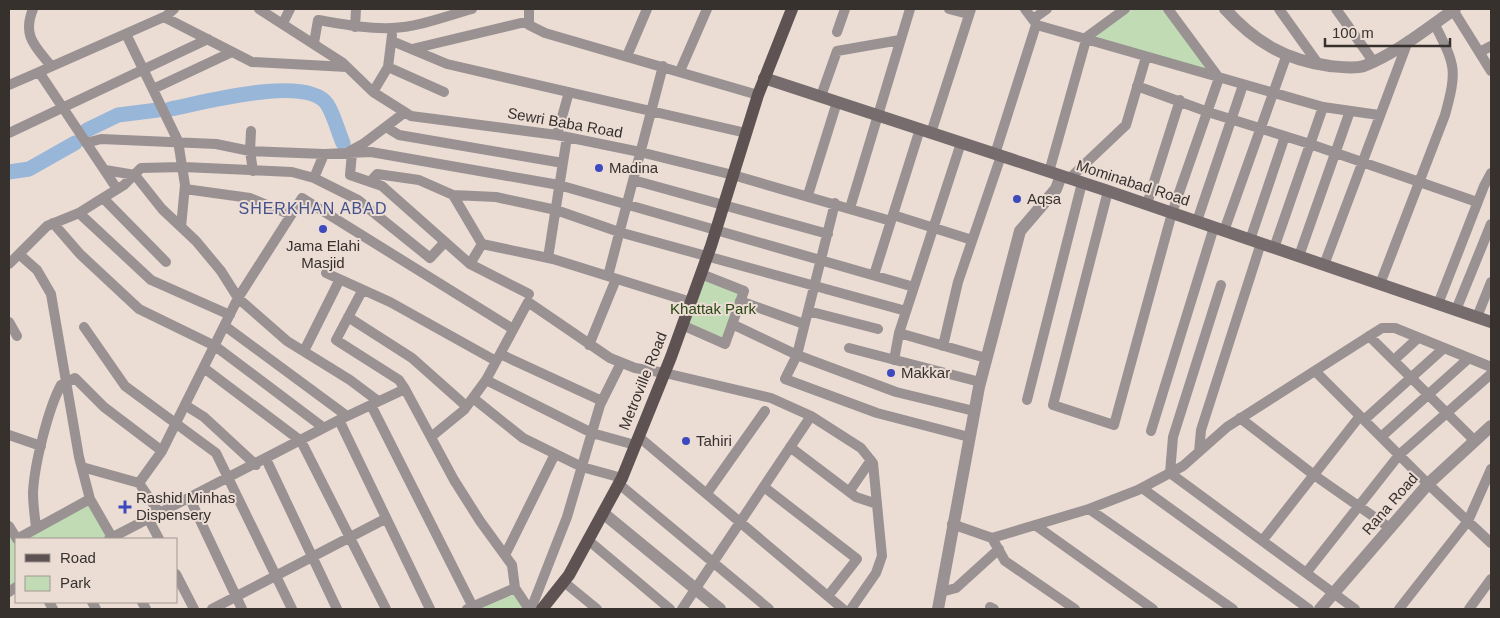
<svg xmlns="http://www.w3.org/2000/svg" width="1500" height="618" font-family="Helvetica,sans-serif">
  <rect width="100%" height="100%" fill="#ebdcd4"/>
  <path fill="#c1dbb5" d="M1126 9H1168L1219 78 1086 40Z
    M701 274 744 291 725 344 682 325Z
    M91 501 108 539H18Z
    M9 527 16 540V586L9 590Z
    M515 590 530 609H465Z"/>
  <g fill="none" stroke-linecap="round" stroke-linejoin="round">
    <path stroke="#98b6d8" stroke-width="15" d="M170 109C202 103 306 74 327 104 334 115 338 131 343 143
      M87 130 118 115 158 110
      M9 172 29 169 75 143"/>
    <path stroke="#999192" stroke-width="10" d="M33 9C22 36 35 46 51 66
      M259 9 343 63 373 92 411 116 557 135 640 152 733 175 891 221
      M529 9V25L545 33 758 95
      M949 9 968 14
      M1025 9 1037 25 1323 107 1379 115
      M1279 9 1319 65
      M1336 9 1373 61
      M1453 10 1491 71
      M164 17 252 62 347 67
      M1033 19 1047 9
      M283 23 290 9
      M355 27 356 9
      M837 32 845 9
      M126 34 178 141 185 185 181 227
      M1084 39 1125 9
      M392 41 447 64 746 133
      M314 43 318 20C342 24 367 29 392 28 419 27 446 16 472 9
      M412 49 529 21
      M1480 52 1491 46
      M627 56 647 9
      M388 67 444 92
      M680 71 707 9
      M9 85 39 72
      M1137 86 1208 112 1310 144 1477 202
      M153 89 232 52
      M373 92 388 67 392 35
      M821 96 837 51 900 40
      M386 127 399 135 563 163
      M251 131 250 151 253 171
      M9 133 208 39
      M931 133 971 9
      M557 135 569 92
      M86 143 101 139 216 144 250 151 324 154 371 152 559 185 914 287
      M350 151 363 144 404 113
      M352 153 350 175 382 186 470 264 529 294
      M995 154 1036 25
      M105 170 135 175 162 209 196 241 221 271 238 298 287 341 350 380 378 401
      M1049 172 1086 40
      M314 178 324 154
      M1069 179 1126 125 1146 57
      M633 180 828 234
      M370 182 377 174 419 180 453 195 496 197 556 210 619 232 906 311
      M117 189 39 72 166 16 174 9
      M185 189 250 198 291 215
      M1108 191 1053 405 1114 425 1172 213 1219 78 1168 9
      M453 195 482 244
      M808 195 837 102
      M103 198 166 262
      M835 203 797 355 785 379 877 413 969 437
      M1147 204 1180 100
      M850 208 910 9
      M79 213 151 280 230 315
      M893 215 972 240
      M1197 221 1243 85
      M53 223 80 254 139 309 215 346 324 428
      M1224 231 1286 57
      M1250 240 1285 136
      M1274 248 1323 107
      M20 255 37 270 51 294 79 457 90 499 113 539
      M1299 256 1350 111
      M548 258 567 137
      M9 264 47 226 79 213 98 201 124 185 141 168 183 167 292 172 314 178 358 200 430 258 445 242
      M470 264 482 244 553 259 691 302
      M1324 265 1408 41
      M326 273 390 302 496 361
      M874 275 920 129
      M608 276 663 66
      M1380 284 1445 115C1458 68 1455 65 1434 23
      M1221 285 1173 437 1170 473 1355 609
      M362 291 336 340 399 380 405 389 454 480 480 521 512 565 515 588 529 609
      M740 301 804 324
      M1438 304 1484 186 1491 173
      M1456 310 1491 224
      M808 311 878 329
      M348 317 412 358 466 406
      M1477 317 1491 282
      M9 322 17 336
      M732 324 797 355 896 392 974 411
      M682 325 725 344 744 291 701 274
      M225 326 347 416
      M84 327 125 386 216 453 292 609
      M899 333 986 358
      M1369 336 1475 441
      M589 345 616 279
      M943 346 958 282 1001 156
      M849 348 980 382
      M304 351 339 281
      M500 354 602 401
      M894 360 899 333 961 143
      M1394 360 1418 338
      M204 368 301 441 386 609
      M1315 371 1428 484 1491 543
      M486 380 592 433 635 445
      M473 398 523 438 582 467 622 478
      M1027 400 1082 183
      M185 405 204 417 256 465
      M371 405 473 607
      M1240 418 1314 475 1390 528
      M339 420 430 609
      M1364 420 1444 348
      M1151 431 1214 227
      M9 435 41 446
      M431 437 464 410 486 380 528 302 610 358 635 368 665 373 771 398 811 416 861 448 873 463 882 556 876 573 851 609
      M639 437 843 609
      M1381 437 1469 358
      M790 447 856 497 877 504
      M1199 452 1201 430 1261 243
      M266 459 337 609
      M82 467 139 483 160 514
      M139 483 162 451 238 298 302 198 513 329
      M619 484 769 609
      M764 487 857 559 828 596
      M1142 488 1309 609
      M849 492 871 460
      M707 493 765 411
      M190 499 242 609
      M1089 509 1233 609
      M149 520 159 539
      M952 524 992 538 1005 561 1075 609
      M1035 525 1153 609
      M9 526 17 539
      M36 528C35 517 33 505 33 493 34 466 48 409 61 385L75 378 104 407 162 451
      M992 538 1089 509 1138 490 1183 466 1227 427 1382 328H1395L1491 367
      M17 539 90 499
      M109 539 341 419 405 389
      M588 540 670 609
      M1262 541 1360 416
      M505 555 555 454
      M1306 573 1399 455 1491 374
      M176 574 194 609
      M564 582 597 609
      M9 592 16 587
      M941 592 956 588 999 549
      M49 602 53 609
      M92 602 96 609
      M142 602 146 609
      M212 609 385 519
      M467 609 515 588
      M531 609 567 517 600 405 621 363
      M682 609 811 416
      M990 609V607L994 609
      M1399 609 1468 521 1491 469
      M1469 609 1491 579"/>
    <path stroke="#999192" stroke-width="12" d="M1225 9C1255 42 1285 60 1330 66 1340 67 1354 69 1364 66 1397 53 1426 29 1455 9
      M603 513 720 609
      M938 609 979 387 1020 231 1056 189 1061 176
      M1320 609 1428 484 1491 426"/>
    <path stroke="#776c6d" stroke-width="12" d="M764 78 1108 191 1491 322"/>
    <path stroke="#5e5253" stroke-width="12" d="M542 609 569 575 622 478 671 357 711 246 758 95 792 9"/>
  </g>
  <g fill="#3c4abe" stroke="#ebdcd4" stroke-width="2">
    <circle cx="599" cy="168" r="5"/>
    <circle cx="1017" cy="199" r="5"/>
    <circle cx="323" cy="229" r="5"/>
    <circle cx="891" cy="373" r="5"/>
    <circle cx="686" cy="441" r="5"/>
    <path d="M122.5 499.5h5v5h5v5h-5v5h-5v-5h-5v-5h5z"/>
  </g>
  <g text-anchor="middle" stroke-width="4" stroke-linejoin="round" paint-order="stroke">
    <g font-size="15" fill="#37312e" stroke="#ebdcd4">
      <text transform="translate(565 123) rotate(10)" y="5">Sewri Baba Road</text>
      <text transform="translate(1133 183) rotate(18)" y="5">Mominabad Road</text>
      <text transform="translate(643 381) rotate(-68)" y="5">Metroville Road</text>
      <text transform="translate(1390 504) rotate(-49)" y="5">Rana Road</text>
    </g>
    <g font-size="15" fill="#37312e" stroke="#ebdcd4" text-anchor="start">
      <text x="609" y="173">Madina</text>
      <text x="1027" y="204">Aqsa</text>
      <text x="323" y="251" text-anchor="middle">Jama Elahi<tspan x="323" dy="17">Masjid</tspan></text>
      <text x="901" y="378">Makkar</text>
      <text x="696" y="446">Tahiri</text>
      <text x="136" y="503">Rashid Minhas<tspan x="136" dy="17">Dispensery</tspan></text>
    </g>
    <g font-size="15" fill="#284914" stroke="#ebdcd4">
      <text x="713" y="314">Khattak Park</text>
    </g>
    <g font-size="16" letter-spacing="1" fill="#43518d" stroke="#ebdcd4">
      <text x="313" y="214">SHERKHAN ABAD</text>
    </g>
  </g>
  <rect width="1500" height="618" fill="none" stroke="#37312e" stroke-width="20"/>
  <rect x="15" y="538" width="162" height="65" fill="#ebdcd4" stroke="#a39892"/>
  <rect x="25" y="554" width="25" height="8" fill="#5e5253" stroke="#a39892"/>
  <text x="60" y="563" font-size="15" fill="#37312e">Road</text>
  <rect x="25" y="576" width="25" height="15" fill="#c1dbb5" stroke="#a39892"/>
  <text x="60" y="588" font-size="15" fill="#37312e">Park</text>
  <path d="M1325 38v8h125v-8" fill="none" stroke="#37312e" stroke-width="2.5"/>
  <text x="1332" y="38" font-size="15" fill="#37312e" stroke="#ebdcd4" stroke-width="4" paint-order="stroke">100 m</text>
</svg>
